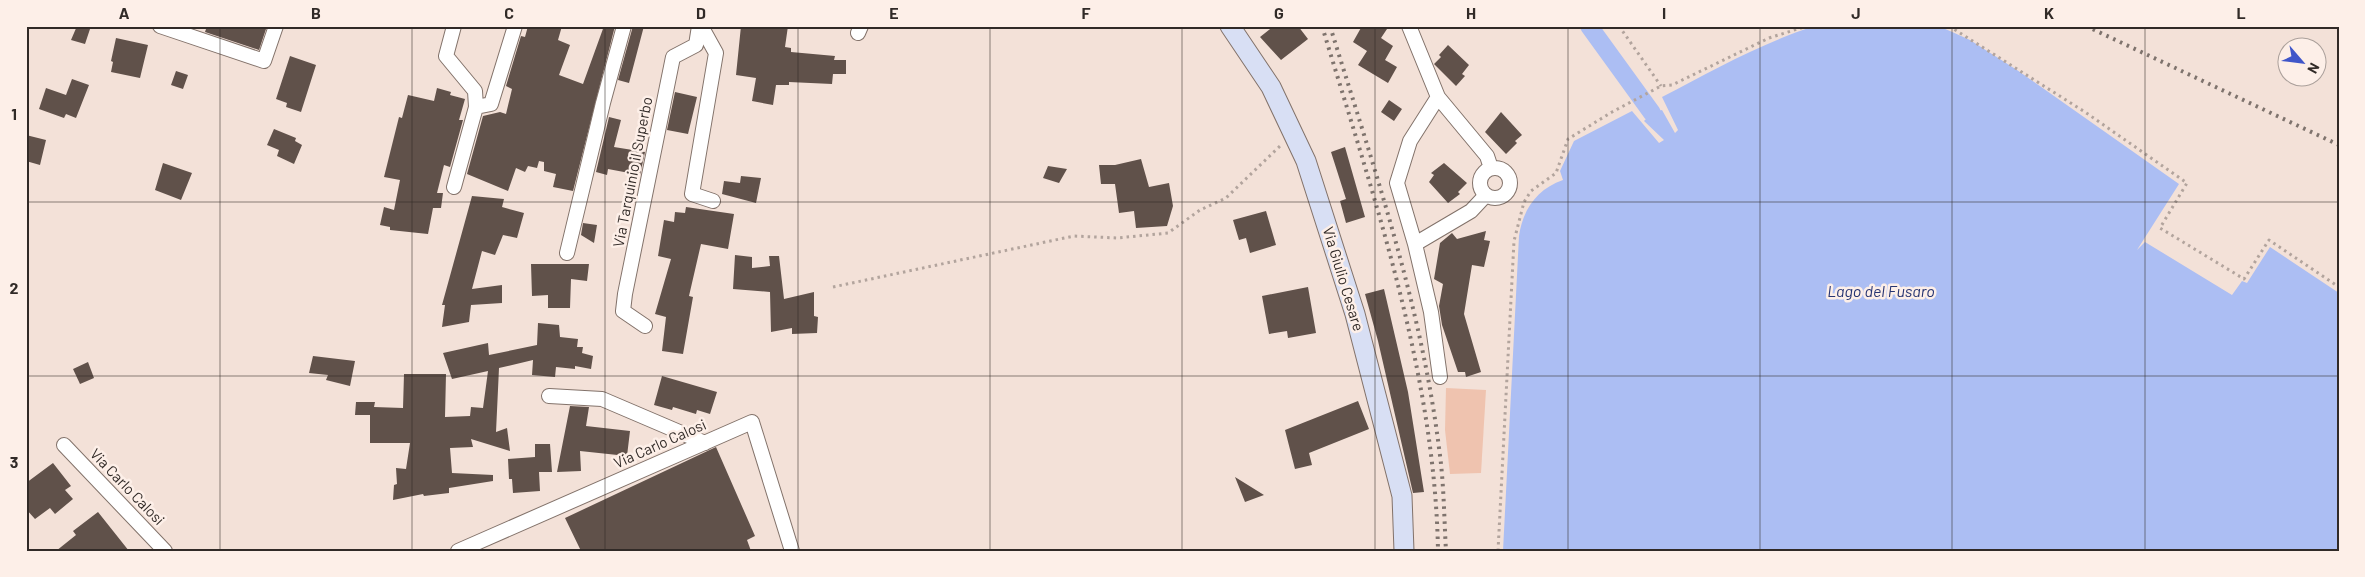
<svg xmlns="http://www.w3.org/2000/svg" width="2365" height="577" font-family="Barlow,sans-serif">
  <rect width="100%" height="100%" fill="#f3e1d8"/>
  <path fill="#efc3af" d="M1446 388 1486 390 1481 473 1450 474 1445 430Z"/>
  <path fill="#acbef3" d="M1815 26H1938L1950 31 1970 40 2017 70 2179 184 2137 250 2145 242 2232 295 2242 281 2247 283 2270 247 2339 293V551H1503L1519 236C1523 209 1537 189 1563 180L1560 171 1574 141 1632 111 1659 143 1664 140 1644 121 1652 113 1662 110 1675 133 1678 130 1662 97C1712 71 1761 43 1815 26Z"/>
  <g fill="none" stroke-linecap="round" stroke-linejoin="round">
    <path stroke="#acbef3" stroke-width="18" d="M1589 26 1652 113"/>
  </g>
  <path fill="#60514a" d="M77 26H91L85 44 71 40Z
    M207 26H267L259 50 205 32Z
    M528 26H562L558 40 570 45 559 75 583 84 604 26H615L573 191 553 187 556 174 544 171V162L539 161 537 168 528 166 525 172 516 168 508 191 467 174 483 116 500 112 506 114 512 89 506 86 521 36 525 37Z
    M633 26H644L629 83 618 80Z
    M741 26H788L785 47 791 48V52L835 56 834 60H846V74H833L832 84 789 82V85H776L773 105 752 101 756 78 736 75Z
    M1274 26H1298L1308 39 1281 60 1260 37Z
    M1362 26H1389L1381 38 1393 46 1385 60 1397 67 1388 83 1358 65 1367 51 1353 42Z
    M116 38 148 45 140 78 111 72 113 62 111 61Z
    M1448 45 1469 65 1462 74 1465 76 1456 86 1434 64 1441 57 1439 55Z
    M290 56 316 65 301 112 286 107 287 103 276 99Z
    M176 71 188 75 183 89 171 85Z
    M72 79 89 85 76 118 66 114 64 118 39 109 46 88 66 95Z
    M437 88 451 92 450 95 465 99 459 120H463L450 167 444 165 437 193H443L441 208H433L428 234 390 230V227L380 225 384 207 394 210 400 180 384 177 399 117 402 118 408 95 434 101Z
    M675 92 697 97 688 134 667 130Z
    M1389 100 1402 109 1394 121 1381 112Z
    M1501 112 1522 135 1515 141 1517 143 1506 154 1485 132Z
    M609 117 621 120 614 147 645 152 640 175 608 169 607 175 596 172Z
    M274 129 296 138 295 141 302 145 294 164 277 156 279 150 267 145Z
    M26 135 46 140 40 165 26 161Z
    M1345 147 1365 217 1346 223 1340 201 1346 199 1331 152Z
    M1141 159 1149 187 1169 183 1173 206 1167 226 1136 228 1134 211 1119 213 1115 184H1101L1099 165H1115Z
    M163 163 192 173 181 200 155 190Z
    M1444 163 1467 183 1458 192 1460 194 1448 203 1429 182 1434 175 1431 173Z
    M1048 166 1067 169 1059 183 1043 178Z
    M741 176 761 178 756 203 722 194 724 181 740 183Z
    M472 196 504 199 502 207 524 213 517 238 503 235 495 255 482 251 472 289 502 285V303L471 305 469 322 442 327 445 305H442Z
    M686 207 734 214 728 249 701 244 689 296 693 297 683 354 662 351 666 317 655 314 671 259 658 256 664 220 674 222 675 212 685 213Z
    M1266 211 1276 245 1250 253 1246 238 1239 240 1233 220Z
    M583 223 597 225 594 243 581 235Z
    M1486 231 1484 240 1490 241 1484 267 1472 265 1464 314 1481 372 1466 377 1465 372H1458L1442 325 1439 306 1443 284 1434 279 1440 243 1452 233 1457 239Z
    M735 255 752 257V268L770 266 769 256H779L784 299 814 292V316L818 317 817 333 792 334V328L771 332 770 292 733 289Z
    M531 264H589L587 281 571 279 570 308H548V295L532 296Z
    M1308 287 1316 333 1288 338 1287 331 1269 334 1262 296Z
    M1384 289 1408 392 1424 492 1413 493 1378 341 1365 294Z
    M538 323 559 325 560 337 578 339 577 347H583L582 353 593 356 591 369 575 366V369L556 367 555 377 532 375 533 360 499 368 496 432 507 428 510 451 471 439 473 447 450 448 452 473 493 475V481L449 488V493L424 496 423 494 393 500 394 485 397 484 396 468 406 469 410 443H370V415H355L356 402H375L374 407 403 408 404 374H446L445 417 470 416 471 407 483 408 488 371 452 379 443 353 488 343 489 355 537 345Z
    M313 356 355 361 350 386 326 380 328 375 309 373Z
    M88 362 94 378 80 384 73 369Z
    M662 376 717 392 710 414 697 410 696 414 673 407 672 410 654 405Z
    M1358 401 1369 429 1309 453 1312 465 1295 469 1285 430Z
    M570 406 589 407 586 426 630 431 627 456 580 451 581 471 557 472Z
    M535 444H550L552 472H539L540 491 513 493 512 479H509L508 459 535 457Z
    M716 447 755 536 747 540 751 551H581L565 518Z
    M53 463 71 486 65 490 73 499 55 514 50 508 35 519 26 509V483Z
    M1235 477 1264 495 1245 502Z
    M98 512 129 551H56L76 535 73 531Z"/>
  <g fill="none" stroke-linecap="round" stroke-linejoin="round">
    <g stroke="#82726a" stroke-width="16">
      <path id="street" d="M160 26 264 61 276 26
        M454 26 446 56 475 91 476 107
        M701 26 716 53 692 194 713 201
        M1409 26 1438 97 1487 156 1491 168
        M858 33 861 26
        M1438 97 1410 141 1397 183 1415 244 1431 312 1440 377
        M1480 183a15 15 0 1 1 30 0a15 15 0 1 1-30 0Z
        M454 187 476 107 491 104 515 26
        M1415 244 1471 211 1486 195
        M567 253 603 103 624 26
        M645 326 623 311 625 294 673 57 696 45 699 26
        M549 396 602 399 705 443
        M64 445 165 551
        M458 551 752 422 792 551"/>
    </g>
    <g stroke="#82726a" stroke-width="21">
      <path id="secondary" d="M1230 26 1271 87 1306 161 1355 314 1402 496 1404 551"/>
    </g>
    <path stroke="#b2a49d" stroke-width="3" stroke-dasharray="2.5 4" stroke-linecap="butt" d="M1619 26 1661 86
      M1949 26 2085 112 2187 183 2160 228 2244 279 2269 240 2339 287
      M833 287 1074 236 1117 238 1168 233 1200 210 1226 198 1280 146
      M1498 551 1514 241 1524 202 1531 191 1556 173 1568 139 1612 112 1661 86 1672 85 1769 38 1807 26"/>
    <use href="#street" stroke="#fff" stroke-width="14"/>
    <use href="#secondary" stroke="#d8dff4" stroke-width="19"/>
    <path stroke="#7e736d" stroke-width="4" stroke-dasharray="2.5 5" stroke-linecap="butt" d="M1322 26C1373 195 1435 373 1438 551
      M1330 26C1373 165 1421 304 1439 448 1444 482 1444 517 1446 551
      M2086 26 2339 145"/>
  </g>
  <path fill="none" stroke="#312a27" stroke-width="1" stroke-opacity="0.55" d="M220 26V551M412 26V551M605 26V551M798 26V551M990 26V551M1182 26V551M1375 26V551M1568 26V551M1760 26V551M1952 26V551M2145 26V551M26 202H2339M26 376H2339"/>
  <g text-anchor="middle" stroke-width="5" stroke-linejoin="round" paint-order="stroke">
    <g font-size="15" fill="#312a27" stroke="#fdefe8">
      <text transform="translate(633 172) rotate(-79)" y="5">Via Tarquinio il Superbo</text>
      <text transform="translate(1343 279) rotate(73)" y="5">Via Giulio Cesare</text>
      <text transform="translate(660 444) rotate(-24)" y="5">Via Carlo Calosi</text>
      <text transform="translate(127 487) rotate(46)" y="5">Via Carlo Calosi</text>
    </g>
    <g font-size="16" font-style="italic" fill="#263472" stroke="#fdefe8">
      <text x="1881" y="297">Lago del Fusaro</text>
    </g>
  </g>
  <rect width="2365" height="577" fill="none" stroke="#fdefe8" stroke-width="55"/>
  <g transform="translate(2302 62) rotate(118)"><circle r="24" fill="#fdefe8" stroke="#aba09b"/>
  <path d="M0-4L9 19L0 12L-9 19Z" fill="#4056c9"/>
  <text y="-8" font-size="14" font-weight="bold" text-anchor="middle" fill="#312a27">N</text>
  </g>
  <rect x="28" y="28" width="2310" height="522" fill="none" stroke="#312a27" stroke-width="2"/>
  <g font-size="16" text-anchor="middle" font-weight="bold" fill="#312a27">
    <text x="124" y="19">A</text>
    <text x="316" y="19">B</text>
    <text x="509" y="19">C</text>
    <text x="701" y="19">D</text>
    <text x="894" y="19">E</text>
    <text x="1086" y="19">F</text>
    <text x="1279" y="19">G</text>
    <text x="1471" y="19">H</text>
    <text x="1664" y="19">I</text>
    <text x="1856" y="19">J</text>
    <text x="2049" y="19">K</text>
    <text x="2241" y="19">L</text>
    <text x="14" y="120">1</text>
    <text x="14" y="294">2</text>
    <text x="14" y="468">3</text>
  </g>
</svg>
